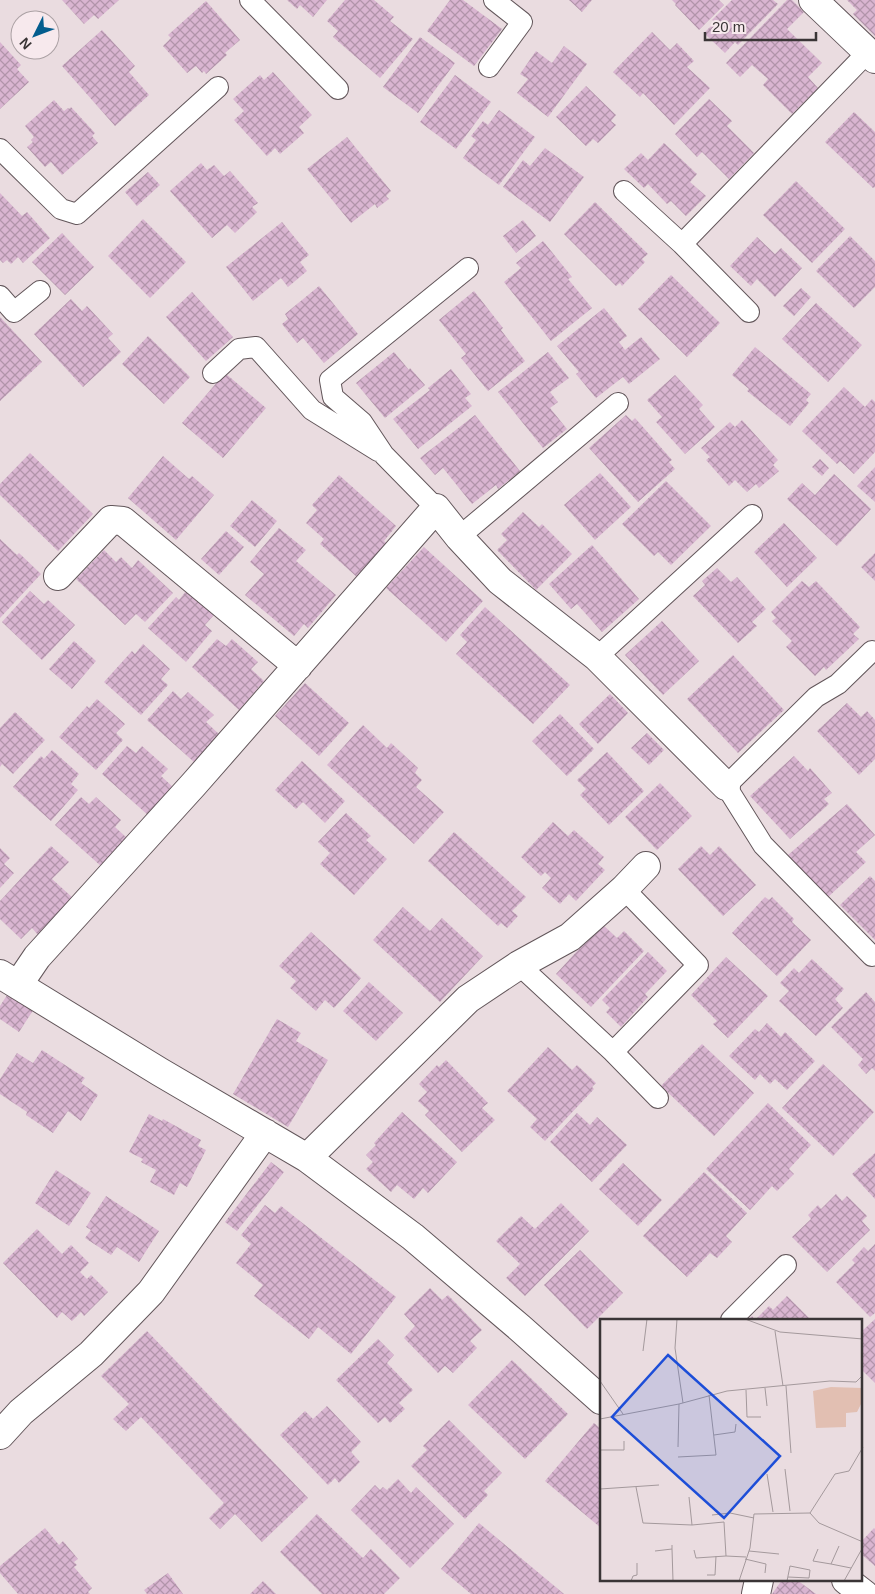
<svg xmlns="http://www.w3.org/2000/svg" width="875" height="1594" font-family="Helvetica,sans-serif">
  <defs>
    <pattern id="building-cross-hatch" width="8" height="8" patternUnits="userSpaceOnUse" patternTransform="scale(1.25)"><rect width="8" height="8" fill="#d9b5d1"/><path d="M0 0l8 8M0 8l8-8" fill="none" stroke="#b194aa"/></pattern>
  </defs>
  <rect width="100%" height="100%" fill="#eadce0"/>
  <path fill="url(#building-cross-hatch)" d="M62 0H119L98 19 94 15 84 24Z
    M287 0H327L313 17 300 5 297 9Z
    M345 0H374L394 17 390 21 413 39 380 78 333 37 338 31 327 21Z
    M450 0H463L502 29 474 66 427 31Z
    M569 0H592L582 12Z
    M672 0H719L724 5 699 30 675 5 676 4Z
    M732 0H773L778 4 738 45 735 42 725 53 704 33 715 22 712 20Z
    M787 0H792L804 12 787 29 822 63 808 77 818 88 792 114 763 85 768 79 752 65 740 77 726 63Z
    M847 0H875V36L853 14 857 10Z
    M206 1 240 40 225 53 227 55 206 74 204 71 202 73 196 66 187 73 163 46 171 38 168 35Z
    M102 30 135 66 129 72 149 95 115 126 62 66Z
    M652 32 670 50 677 43 694 61 687 67 710 88 674 125 643 93 640 97 613 72Z
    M420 37 455 63 418 113 383 87Z
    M0 42 21 65 17 69 29 82 0 109Z
    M564 46 587 64 548 117 517 93 528 79 520 74 536 51 552 63Z
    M273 72 312 115 299 127 304 133 280 154 275 148 267 156 234 120 244 111 233 99 260 75 264 80Z
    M455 75 491 102 456 149 420 122Z
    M586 86 616 115 611 121 616 125 598 143 593 139 586 146 556 117Z
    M709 99 732 121 727 126 754 153 729 179 702 152 697 157 675 134Z
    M54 100 64 111 68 108 69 109 71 107 95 133 92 136 98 143 62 175 51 162 45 167 27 147 33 142 31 140 34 137 25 126Z
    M499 110 535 137 499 185 463 158 476 140 471 136 483 121 488 125Z
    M854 112 875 132V187L873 188 825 142Z
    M347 137 391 191 386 196 389 199 377 208 375 204 351 223 307 169Z
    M664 143 697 174 690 182 706 196 686 216 671 201 667 204 648 184 644 188 624 169 641 153 648 160Z
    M545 148 584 177 550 222 503 187 523 160 530 166Z
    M201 163 207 170 214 165 224 176 230 171 258 203 252 207 257 212 235 233 227 225 212 238 170 191Z
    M148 172 160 185 137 206 125 192Z
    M796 181 845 229 812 263 763 215Z
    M0 193 22 216 27 212 50 238 23 263 18 257 11 264 7 260 3 263 0 260Z
    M595 202 648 254 642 259 645 262 622 286 620 283 616 286 564 234Z
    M143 219 186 262 150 298 108 256Z
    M523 220 536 236 516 253 503 236Z
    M282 222 309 255 300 262 307 271 288 287 281 278 253 301 226 267Z
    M62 233 94 267 65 295 32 262Z
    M850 236 875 261V287L854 308 816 271Z
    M757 237 775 254 781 248 802 268 775 297 757 279 751 286 730 266Z
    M543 241 572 277 568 279 592 308 551 341 504 282 521 268 516 263Z
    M671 275 720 323 687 357 638 309Z
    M319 286 358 334 324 363 303 338 297 343 282 324 288 319 285 314Z
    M801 288 811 297 794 316 783 306Z
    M474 291 503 328 501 330 525 361 488 391 461 358 466 354 439 320Z
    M192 292 233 337 206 361 166 317Z
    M71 299 82 311 87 306 113 334 108 338 121 352 83 387 34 334Z
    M816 303 862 345 828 382 782 339Z
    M604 308 627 336 619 342 625 350 641 337 660 359 629 384 623 377 596 398 576 374 579 372 557 346Z
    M0 317 42 362 0 401Z
    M148 336 190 377 164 404 122 364Z
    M755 347 811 394 806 400 809 403 790 426 747 391 749 389 732 375Z
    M394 352 409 370 410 368 425 385 385 418 356 383Z
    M548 352 569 378 550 392 558 402 550 408 567 429 543 448 498 392Z
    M451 369 471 394 465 398 472 406 418 449 393 419 430 390 428 388Z
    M225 373 266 408 223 458 182 423Z
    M675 375 703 405 699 409 715 427 685 454 656 422 662 417 647 400Z
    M844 387 865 407 872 399 875 402V452L854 474 840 461 837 464 802 431Z
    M475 415 520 471 498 489 496 485 472 504 443 468 435 475 420 458Z
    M626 415 632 421 635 418 672 460 669 462 675 469 638 502 589 448Z
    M742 420 778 460 773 465 779 471 759 488 756 484 747 492 735 480 729 486 706 460 710 457 701 448 730 422 735 427Z
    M30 453 93 514 58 551 0 495V484Z
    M163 456 189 479 192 476 214 495 176 540 128 498Z
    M820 459 829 468 822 476 812 467Z
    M875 467V502L857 486Z
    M600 473 631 507 595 540 564 505Z
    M834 474 871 509 837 546 787 499 802 483 815 495Z
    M339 475 396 526 384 541 388 544 358 578 320 544 324 539 306 523 317 510 312 505Z
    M666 481 711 526 671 565 658 552 654 556 622 524Z
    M252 500 277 521 255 547 230 526Z
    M523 512 539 527 542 524 572 554 536 590 497 550 507 540 501 534Z
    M784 523 817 558 787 587 754 552Z
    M279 528 306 550 296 561 336 595 308 628 304 624 294 636 245 595 264 574 250 562Z
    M226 531 244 547 219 575 201 559Z
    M0 539 17 555 19 553 41 574 0 618Z
    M592 545 639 599 602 632 577 604 571 609 549 584Z
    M424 547 483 601 446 642 386 588Z
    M104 550 116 562 121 557 132 568 138 560 173 593 145 622 136 614 125 625 76 579Z
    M875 553V581L861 567Z
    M717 568 731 582 737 577 766 609 752 622 757 626 738 643 693 596 705 585 702 581Z
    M802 581 809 587 816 581 860 627 853 634 859 639 826 670 824 667 815 676 786 647 792 641 772 621 776 618 771 612Z
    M30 591 44 604 48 600 75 625 42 660 2 622Z
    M186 591 214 615 205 625 212 631 186 662 148 628 176 597 179 600Z
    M485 607 570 685 533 724 456 654 467 642 460 635Z
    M662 621 699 661 663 695 625 655Z
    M217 639 226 646 232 639 258 662 251 669 264 681 239 710 192 667Z
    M74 641 96 661 72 689 49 669Z
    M143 644 170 669 161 679 168 685 141 715 104 682 132 651 135 654Z
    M733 655 784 710 738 753 687 699Z
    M305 683 349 723 319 756 275 716Z
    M173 691 181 699 188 692 214 715 206 722 219 734 194 762 147 720Z
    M610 694 628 713 598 744 579 724Z
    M97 699 125 724 116 733 123 740 96 770 59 737 87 706 89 708Z
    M847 703 861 717 867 711 875 720V759L859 775 817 731Z
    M15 712 45 740 13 774 2 764 0 767V728Z
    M560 714 594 749 567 776 532 741Z
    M363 725 387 748 391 743 418 768 415 773 422 780 416 787 444 812 414 844 327 765Z
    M647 733 664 750 649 765 631 748Z
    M127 746 136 753 142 746 168 769 161 776 174 788 149 816 102 774Z
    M52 750 79 774 71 784 78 790 51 821 13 787 41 756 44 759Z
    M607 752 644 791 609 825 580 795 586 789 577 780Z
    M794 756 808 771 810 768 832 793 824 799 829 804 790 839 750 796Z
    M302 761 345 801 325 823 303 802 296 809 275 790Z
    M660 783 692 816 657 850 625 817Z
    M81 797 89 804 96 797 121 820 115 827 128 839 102 867 55 825Z
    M847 804 875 835 856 852 866 862 827 898 788 855Z
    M346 813 371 836 366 840 387 859 354 895 320 864 330 853 318 842Z
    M553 822 568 836 574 830 604 857 598 864 605 870 576 901 569 894 560 904 542 888 551 878 545 872 541 876 521 857Z
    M454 832 526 897 512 911 518 916 507 928 501 923 498 926 428 861Z
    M51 846 69 862 52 879 73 898 38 935 32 928 21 939 0 919V901Z
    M701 846 710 855 719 846 756 885 723 916 678 869Z
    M0 848 10 858 4 864 14 873 0 888Z
    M870 876 875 881V940L840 905Z
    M765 897 769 900 772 897 794 919 792 922 811 940 777 976 732 933Z
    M403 907 430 931 442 918 483 956 440 1002 373 940Z
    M602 924 617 938 624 931 644 951 591 1007 556 974Z
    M311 932 361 978 334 1008 325 1000 316 1011 290 988 296 981 279 966Z
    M648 952 667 971 645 994 648 997 621 1027 606 1012 610 1008 602 1000Z
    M726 957 768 996 728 1038 713 1024 717 1021 691 995Z
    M812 959 844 989 835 999 843 1008 816 1036 779 1001 789 991 780 983 794 968 799 973Z
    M369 982 403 1013 376 1041 343 1011Z
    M9 992 34 1009 19 1032 0 1019V1006Z
    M866 992 875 1002V1071L872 1068 866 1074 858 1065 863 1059 831 1027Z
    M277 1019 301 1033 296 1041 328 1060 288 1127 233 1094Z
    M767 1023 781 1037 785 1032 815 1061 787 1090 775 1079 770 1084 760 1074 755 1080 729 1056 755 1029 759 1032Z
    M702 1044 754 1093 714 1136 661 1086Z
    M548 1047 572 1070 577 1065 596 1083 592 1087 594 1089 545 1141 530 1127 537 1119 507 1091Z
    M42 1050 85 1078 81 1083 98 1095 81 1121 68 1111 53 1133 26 1115 27 1112 0 1094V1079L17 1053 33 1063Z
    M446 1060 488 1103 482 1108 495 1120 462 1152 425 1115 429 1111 418 1101 427 1092 419 1084 437 1065 439 1067Z
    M823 1064 874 1112 833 1156 782 1108Z
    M768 1103 811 1145 789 1169 794 1174 777 1191 772 1186 750 1210 706 1169Z
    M402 1112 457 1162 428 1193 423 1188 414 1199 397 1185 391 1192 366 1169 373 1162 366 1155 376 1145 374 1143Z
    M577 1113 590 1125 597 1117 627 1145 592 1182 550 1142Z
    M149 1114 162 1121 163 1119 201 1140 198 1146 206 1150 187 1187 180 1183 174 1195 150 1182 156 1170 141 1162 143 1159 129 1152Z
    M875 1153V1199L852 1174Z
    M271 1162 284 1172 237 1231 225 1222Z
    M623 1163 662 1200 638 1226 599 1189Z
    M56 1170 91 1193 69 1226 35 1203Z
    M704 1172 747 1213 726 1236 732 1242 717 1258 710 1253 687 1277 643 1236Z
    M836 1194 842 1201 847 1196 867 1216 862 1221 870 1230 827 1272 792 1237 811 1219 808 1215 818 1205 821 1209Z
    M106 1196 159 1231 139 1262 117 1247 111 1255 85 1238 91 1230 86 1227Z
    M561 1203 589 1231 525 1296 506 1278 520 1264 496 1241 521 1216 535 1229Z
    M265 1205 275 1213 281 1206 396 1297 351 1354 318 1327 309 1339 254 1296 263 1285 236 1263 251 1244 241 1235Z
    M37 1229 62 1254 71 1245 89 1263 80 1272 87 1279 91 1275 108 1292 84 1316 81 1312 72 1321 62 1312 57 1318 3 1263Z
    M875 1244V1313L870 1317 836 1282 855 1263 852 1260 864 1247 868 1251Z
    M580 1250 623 1293 587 1329 544 1285Z
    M430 1288 442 1300 448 1295 482 1330 470 1341 477 1348 453 1373 445 1366 438 1373 404 1338 415 1326 404 1314Z
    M787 1296 811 1320H748L752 1316 755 1320 769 1306 773 1310Z
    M875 1319V1383L861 1369V1332Z
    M147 1331 308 1498 262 1542 235 1514 220 1529 209 1518 224 1503 141 1417 126 1431 113 1419 129 1404 101 1376Z
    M378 1339 394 1355 387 1363 413 1390 399 1403 405 1409 390 1423 385 1417 378 1423 336 1380Z
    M512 1360 568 1414 525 1459 468 1405Z
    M327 1406 361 1442 351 1452 360 1462 339 1483 335 1478 328 1485 280 1435 305 1411 313 1419Z
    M449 1420 502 1473 484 1491 488 1495 465 1519 411 1466 427 1450 423 1446Z
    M594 1423 601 1429V1528L545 1481Z
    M398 1479 411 1493 416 1487 454 1524 410 1568 351 1510 375 1485 380 1490 383 1487 387 1490Z
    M317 1514 363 1558 371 1549 400 1578 384 1594H322L280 1552Z
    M479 1523 564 1594H471L441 1569Z
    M45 1528 59 1545 63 1541 78 1559 74 1562 77 1565 74 1567 92 1588 88 1592 90 1594H18L0 1573V1566Z
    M874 1528 875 1529V1566L861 1554V1542Z
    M168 1573 183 1594H147L144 1590Z
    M782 1580H797L816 1594H772Z
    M263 1581 276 1594H250Z"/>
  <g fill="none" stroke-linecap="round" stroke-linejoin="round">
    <g stroke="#62565a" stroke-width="22">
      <path id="lane" d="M250 0 338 89
        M489 67 522 22 494 0
        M0 149 61 209 77 214 218 87
        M624 191 682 244
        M0 296 14 312 40 291
        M749 312 682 244 868 52
        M213 373 239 349 256 347 312 410 378 451
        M436 508 384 455 362 422 333 397 330 380 468 268
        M459 537 618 403
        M872 651 838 684 816 697 726 786 763 845 872 956
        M597 657 752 515
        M624 889 698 965 613 1052 658 1098
        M519 965 613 1052
        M731 1320 786 1265"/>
    </g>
    <g stroke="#62565a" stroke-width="30">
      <path id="street" d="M813 0 875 59
        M58 576 111 520 123 521 298 666
        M0 974 160 1072 307 1158 413 1237 520 1328 601 1400
        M18 985 37 957 194 784 436 508 459 537 500 581 597 657 726 786
        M307 1158 468 999 519 965 570 937 624 889 646 866
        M0 1435 21 1412 91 1354 151 1292 265 1133
        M846 1580 864 1594
        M756 1594 759 1580"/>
    </g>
    <use href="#lane" stroke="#fff" stroke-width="20"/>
    <use href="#street" stroke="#fff" stroke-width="28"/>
  </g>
  <g transform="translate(600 1319)">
    <rect width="262" height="262" fill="#eadce0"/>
    <path d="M231 68 262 69V83L257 93 246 94V108L216 109 213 72Z" fill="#e2bfb2"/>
    <path fill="none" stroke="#a4999c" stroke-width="1" d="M77 0 75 29 83 84M145 0 180 13 263 20M175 12 183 67M43 32 47 0M0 62 23 95M186 67 191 134M165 69 167 87M146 71 147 98H161M0 100 79 85 127 72 230 62 256 63 263 56M114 116 135 113 136 105M78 128 79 85M0 131H24V122M78 138 116 136 109 76M185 150 190 192M167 155 173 193M36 168 43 204 92 206 89 178M0 170 59 166M210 194 235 155 249 152 263 128M210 194 219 204 263 223M112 196 130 194 154 199M92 206 124 203 126 237 146 238M239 227 231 245 251 249M72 230 73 262M218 230 213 242 231 245M94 231 96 239 126 237M55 232 72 230V226M149 232 179 235M145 240 166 245 165 254M107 256H115L116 237M31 262 33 257 37 256V244M139 262 150 229 154 195 210 194M187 262 190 247 210 251 209 259 188 258M244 262 263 228"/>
    <path fill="#1d4ed8" fill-opacity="0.15" stroke="#1d4ed8" stroke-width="2.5" d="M68 36 180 137 124 199 12 98Z"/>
    <rect width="262" height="262" fill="none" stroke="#3a3536" stroke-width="2.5"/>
  </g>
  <g transform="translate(35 35) rotate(228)"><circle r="24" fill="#f7e9ed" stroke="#aba1a4"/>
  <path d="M0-4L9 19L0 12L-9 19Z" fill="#035d8e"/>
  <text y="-8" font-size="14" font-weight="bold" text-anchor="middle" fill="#3a3536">N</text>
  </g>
  <path d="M705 32v8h111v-8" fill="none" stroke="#3a3536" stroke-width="2.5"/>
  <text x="712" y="32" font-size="15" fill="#3a3536" stroke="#f7e9ed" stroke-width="4" paint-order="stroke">20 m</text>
</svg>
